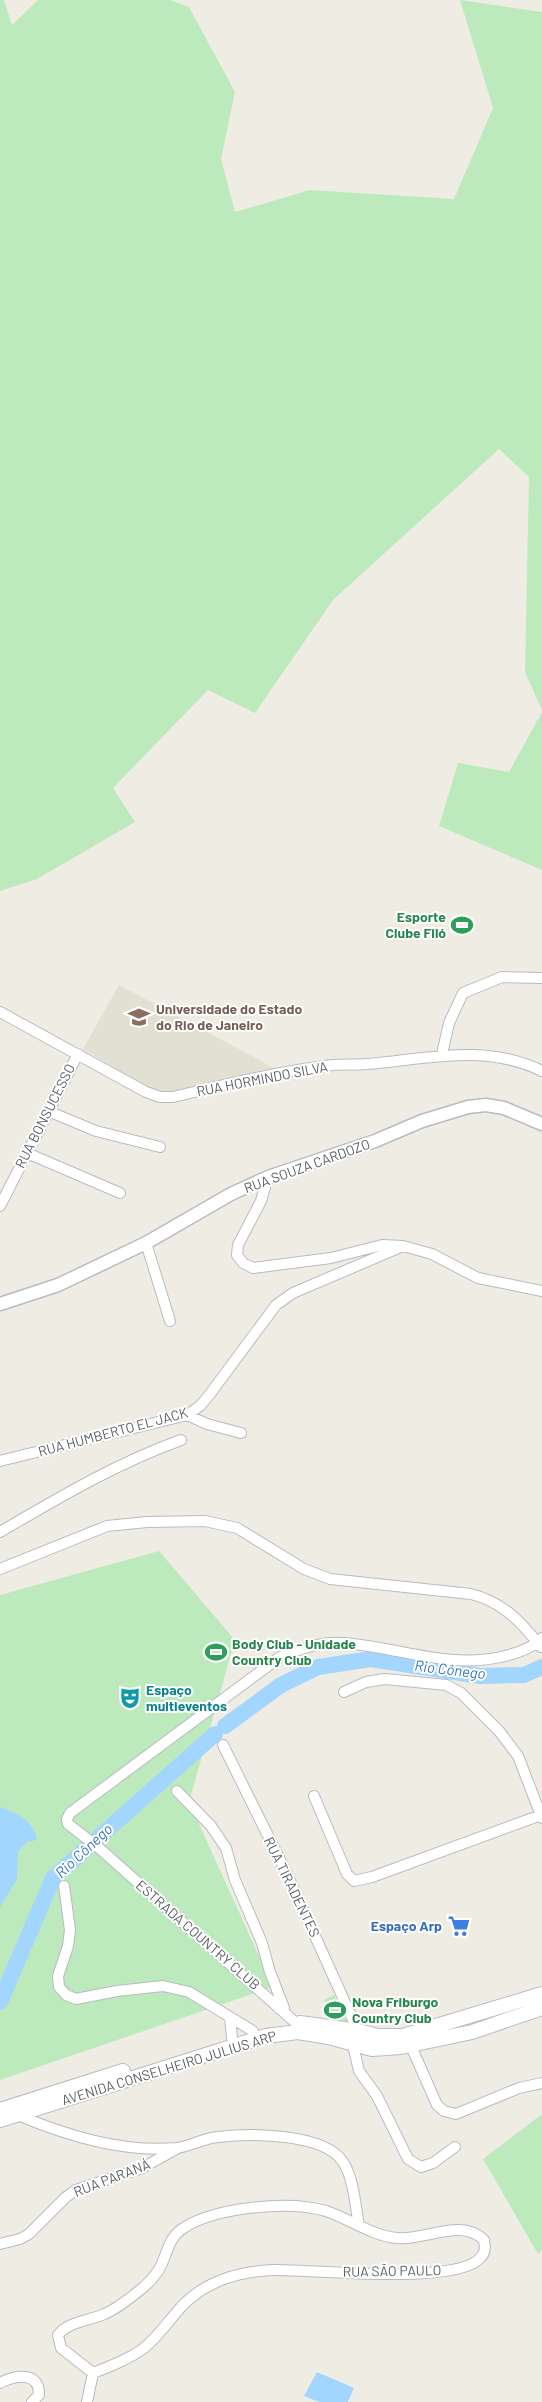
<svg xmlns="http://www.w3.org/2000/svg" width="542" height="2402" font-family="Barlow,sans-serif">
  <rect width="100%" height="100%" fill="#efede3"/>
  <path fill="#e2dfd3" d="M119 985 274 1068 161 1095 83 1049Z"/>
  <path fill="#bceabd" d="M0 0H4L12 25 38 0H170L189 7 235 92 221 159 235 212 310 190 454 199 493 108 460 0 542 12V710L525 672 529 477 499 449 333 600 255 713 208 690 113 788 135 822 37 879 0 891Z
    M542 712V870L439 826 458 763 509 772Z
    M159 1551 235 1640 189 1802 273 1987 0 2080V1595Z
    M334 1995 348 2024 334 2020 324 2000Z
    M542 2114V2250L538 2254 483 2159Z"/>
  <path fill="#a3d6ff" d="M0 1807C18 1814 33 1819 37 1840L27 1842 18 1851 17 1879 0 1907Z
    M317 2372 354 2388 348 2402H319L304 2396Z"/>
  <g fill="none" stroke-linecap="round" stroke-linejoin="round">
    <path stroke="#a3d6ff" stroke-width="16" d="M225 1726 281 1685 318 1667 371 1659 480 1676 524 1675 542 1667
      M0 2002 53 1878 215 1734"/>
    <g stroke="#b8bbc0" stroke-width="12">
      <path id="minor" d="M0 1012 146 1092 160 1097H173C225 1085 279 1071 333 1065 344 1064 355 1065 367 1064 428 1059 484 1043 542 1071
        M442 1054 449 1023 463 993 502 977 542 978
        M48 1111 96 1131 160 1147
        M27 1153 120 1193
        M268 1177 261 1201 238 1245 237 1255 243 1263 253 1268 331 1258 382 1245 403 1246 432 1254 478 1278 542 1291
        M0 1206 78 1054
        M146 1243 170 1321
        M187 1415 207 1424 241 1433
        M0 1461 187 1415 200 1406 210 1394 276 1305 293 1293 403 1246
        M0 1532C58 1498 117 1463 181 1440
        M0 1569 107 1526 147 1522 205 1521 237 1528 304 1569 330 1579 471 1594C503 1602 521 1622 541 1647
        M344 1692 366 1682 385 1679 446 1685 461 1693 499 1731 518 1756 542 1818
        M223 1745 286 1872 358 2031
        M177 1791 211 1826 226 1848 235 1880 262 1943 270 1972 284 2008
        M314 1796 347 1874 354 1881 372 1877 541 1815
        M64 1886 70 1930 68 1946 58 1976 59 1987 66 1995 76 1999 117 1991 163 1986 189 1992 253 2031
        M230 2017 232 2038
        M296 2023 99 1848 68 1824 67 1819 70 1813 280 1657C301 1649 321 1641 343 1643 401 1647 449 1671 509 1655 520 1652 534 1647 542 1638
        M353 2045 359 2071 377 2096 408 2159 421 2167 433 2163 455 2147
        M411 2046 437 2105 444 2111 456 2114 519 2088 542 2083
        M15 2114C65 2135 122 2153 177 2148 191 2146 204 2138 218 2137 249 2133 325 2133 343 2162 354 2179 355 2205 359 2225
        M0 2244 20 2239 29 2234 66 2197 76 2190 142 2168 178 2148
        M0 2383C15 2375 40 2371 39 2395L32 2402
        M87 2402 93 2373C111 2366 129 2359 144 2348 160 2335 171 2317 185 2303 209 2280 239 2272 272 2270 310 2269 460 2286 481 2257 486 2252 485 2246 484 2240 461 2217 425 2241 397 2238 372 2236 350 2219 326 2211 289 2200 214 2207 182 2229 167 2239 167 2257 158 2271 153 2278 147 2285 140 2290 129 2299 115 2310 102 2315 87 2321 68 2322 58 2335L61 2348 93 2373"/>
    </g>
    <g stroke="#b8bbc0" stroke-width="15">
      <path id="tertiary" d="M0 1304 58 1285 146 1243 231 1194 268 1177 375 1141 422 1121 468 1107 486 1105 504 1108 542 1124"/>
    </g>
    <g stroke="#b8bcc3" stroke-width="16">
      <path id="secondary" d="M300 2023 358 2031 378 2036H403L542 1994
        M0 2110 123 2071
        M0 2120 266 2036 298 2032 329 2037 372 2049 401 2047 472 2032 542 2008"/>
    </g>
    <use href="#minor" stroke="#fff" stroke-width="10"/>
    <use href="#tertiary" stroke="#fff" stroke-width="12"/>
    <use href="#secondary" stroke="#fff" stroke-width="14"/>
  </g>
  <defs>
    <g id="stadium-bare" transform="scale(1.725)"><path d="M0-5a6.5 5 0 1 0 0 10a6.5 5 0 1 0 0-10ZM-3.5-1.8h7v3.6h-7Z" fill="#2e9e5b" stroke="#fff" stroke-width="2.5" paint-order="stroke"/></g>
    <g id="university-bare" transform="scale(1.725)"><path d="M0-5L7-2L0 1L-7-2ZM-4 1L0 2.5L4 1V4Q0 6-4 4Z" fill="#8d6e63" stroke="#fff" stroke-width="2.5" paint-order="stroke"/></g>
    <g id="theatre-bare" transform="scale(1.725)"><path d="M-5-5.5Q0-4 5-5.5V0Q5 5 0 6Q-5 5-5 0ZM-3.3-2.5H-1v1.5H-3.3ZM1-2.5H3.3v1.5H1ZM-2.8 1Q0 5.5 2.8 1Z" fill="#0f9aa8" stroke="#fff" stroke-width="2.5" paint-order="stroke"/></g>
    <g id="supermarket-bare" transform="scale(1.725)"><path d="M-6-5.5h2.5l.6 2H6L4.5 2H-2.5L-4.4-4H-6ZM-1.5 3.2a1.3 1.3 0 1 0 .1 0ZM3 3.2a1.3 1.3 0 1 0 .1 0Z" fill="#3f7fe0" stroke="#fff" stroke-width="2.5" paint-order="stroke"/></g>
  </defs>
  <g fill-rule="evenodd">
    <use href="#stadium-bare" x="462" y="925"/>
    <use href="#university-bare" x="139" y="1017"/>
    <use href="#stadium-bare" x="216" y="1652"/>
    <use href="#theatre-bare" x="130" y="1698"/>
    <use href="#supermarket-bare" x="459" y="1926"/>
    <use href="#stadium-bare" x="335" y="2010"/>
  </g>
  <g text-anchor="middle" stroke-width="4" stroke-linejoin="round" paint-order="stroke">
    <g font-size="14" font-weight="bold" fill="#27864d" stroke="#fff" text-anchor="start">
      <text x="446" y="922" text-anchor="end">Esporte<tspan x="446" dy="16">Clube Filó</tspan></text>
      <text x="232" y="1649">Body Club - Unidade<tspan x="232" dy="16">Country Club</tspan></text>
      <text x="352" y="2007">Nova Friburgo<tspan x="352" dy="16">Country Club</tspan></text>
    </g>
    <g font-size="14" font-weight="bold" fill="#785e54" stroke="#fff" text-anchor="start">
      <text x="156" y="1014">Universidade do Estado<tspan x="156" dy="16">do Rio de Janeiro</tspan></text>
    </g>
    <g font-size="14" fill="#5b5f65" stroke="#fff">
      <text transform="translate(262 1079) rotate(-11)" y="5">RUA HORMINDO SILVA</text>
      <text transform="translate(45 1116) rotate(-63)" y="5">RUA BONSUCESSO</text>
      <text transform="translate(307 1166) rotate(-20)" y="5">RUA SOUZA CARDOZO</text>
      <text transform="translate(113 1432) rotate(-15)" y="5">RUA HUMBERTO EL JACK</text>
      <text transform="translate(292 1887) rotate(64)" y="5">RUA TIRADENTES</text>
      <text transform="translate(198 1935) rotate(41)" y="5">ESTRADA COUNTRY CLUB</text>
      <text transform="translate(169 2068) rotate(-17)" y="5">AVENIDA CONSELHEIRO JULIUS ARP</text>
      <text transform="translate(112 2178) rotate(-21)" y="5">RUA PARANÁ</text>
      <text transform="translate(392 2271) rotate(-1)" y="5">RUA SÃO PAULO</text>
    </g>
    <g font-size="14" font-weight="bold" fill="#0d838f" stroke="#fff" text-anchor="start">
      <text x="146" y="1695">Espaço<tspan x="146" dy="16">multieventos</tspan></text>
    </g>
    <g font-size="14" font-weight="bold" fill="#366cbe" stroke="#fff" text-anchor="end">
      <text x="442" y="1931">Espaço Arp</text>
    </g>
    <g font-size="15" font-style="italic" fill="#3575bc" stroke="#fff">
      <text transform="translate(450 1670) rotate(7)" y="5">Rio Cônego</text>
      <text transform="translate(84 1851) rotate(-43)" y="5">Rio Cônego</text>
    </g>
  </g>
</svg>
